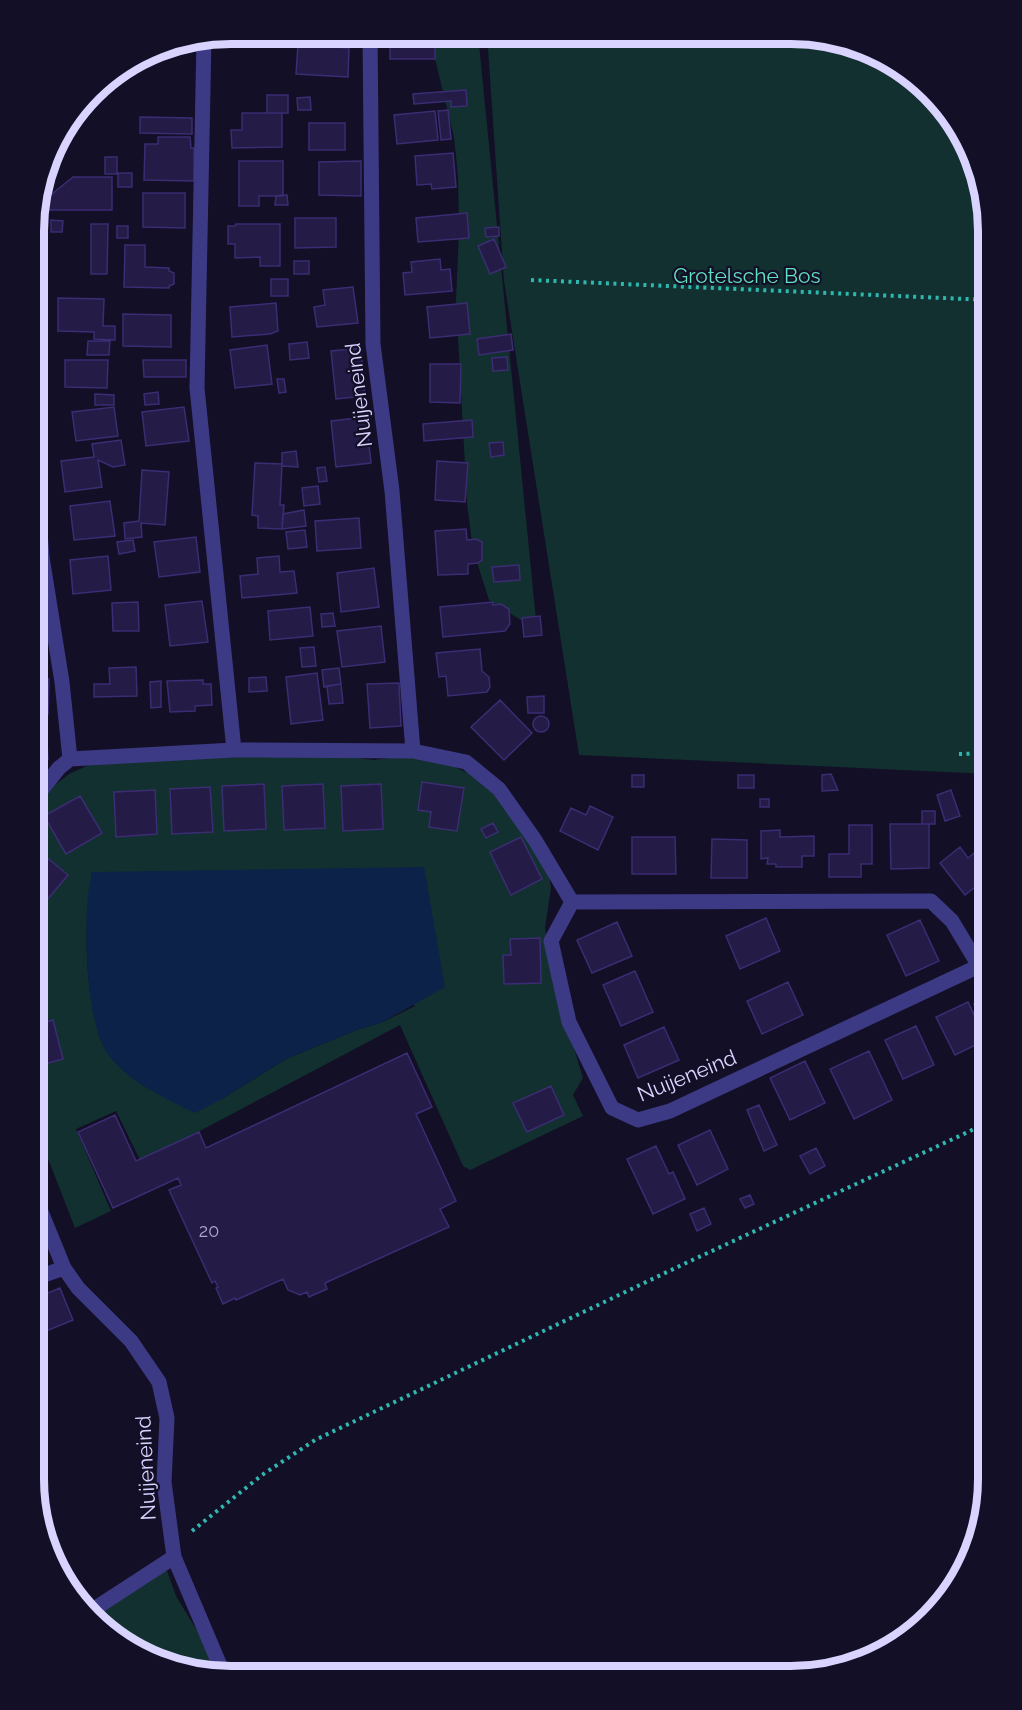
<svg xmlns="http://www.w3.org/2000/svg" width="1022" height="1710" font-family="Raleway,sans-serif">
  <rect width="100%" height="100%" fill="#130f26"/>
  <path fill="#12302f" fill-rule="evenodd" d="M429 34H478L537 630 489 600 473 550 467 503 456 300 459 231 458 176 454 137Z
    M487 34 818 35 912 74 974 155 989 231V774L579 755 504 281Z
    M425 753 483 780 511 814 549 876 551 888 545 928 554 982 583 1078 573 1095 583 1116 470 1170 463 1166 400 1025 141 1162 116 1111 76 1129 111 1211 75 1228 33 1120 34 808 46 792 69 774 93 763 137 758 341 756 374 760ZM92 872 415 1006 381 1023 359 1029 286 1059 222 1099 100 1039C85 984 83 928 92 872Z
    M164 1562 176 1596 220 1669 205 1675 110 1636 91 1611Z"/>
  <path fill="#0c2248" d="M424 867 445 987 381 1023 359 1029 286 1059 222 1099 195 1113C165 1098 132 1084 110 1057 87 1030 85 944 87 909 87 896 90 884 92 872Z"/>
  <path fill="#241b47" stroke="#3b2d73" stroke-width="1.5" d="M300 33H361V36Z
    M390 33 435 34V59H390Z
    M298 45 349 48 348 77 296 74Z
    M466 90 467 106 451 107V101L414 104 413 94Z
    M267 95H288V113H267Z
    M310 97 311 110H298L297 98Z
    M80 109 83 113 58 137Z
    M448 110 451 139 441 140 438 111Z
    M435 111 438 140 397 144 394 115Z
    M242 113H282V147L232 148 231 130H242Z
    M140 117 192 118V134L140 133Z
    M309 123H345V150H309Z
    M158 137H190L191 148H194V181L144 180 145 144H158Z
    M453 153 456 187 432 189 431 184 417 185 415 156Z
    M105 157H117V174H105Z
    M239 161H283V196H259V206H239Z
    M361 161V196L319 195V162Z
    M118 173H132V187H118Z
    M73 177H112V210H42V202Z
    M143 193H185V228L143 227Z
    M283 195H287L288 205H275L276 196Z
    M467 213 469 238 418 242 416 218Z
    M295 218H336V247L295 248Z
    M51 220 63 221 62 232H51Z
    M91 224H108L107 274H91Z
    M236 224H280V266H260V257L235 258V244H228V226H235Z
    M117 226H128V238H117Z
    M499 227V236L486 237 485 228Z
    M494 239 506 267 490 274 478 246Z
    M125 245H145V267L169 268V271L174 273V284L169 286V288L124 287Z
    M440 259 441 270 450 269 452 291 405 295 403 273 412 272 411 262Z
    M294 261H309V274H294Z
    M271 279H288V296H271Z
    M353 287 358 323 317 327 314 307 325 305 323 290Z
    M58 298 104 299 103 326H115V340L94 339V332L58 331Z
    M276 303 278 331 270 334 232 337 230 307Z
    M467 303 470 334 430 338 427 307Z
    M123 314 171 315V347L123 346Z
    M511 334 513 350 479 355 477 339Z
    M88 341H110L109 355H87Z
    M307 342 309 358 290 360 289 344Z
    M267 345 272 384 235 388 230 350Z
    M361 348 365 396 336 399 331 351Z
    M507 357 508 370 493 371 492 358Z
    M65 360H108L107 388 65 387Z
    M143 360H186V377H144Z
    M430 364H461L460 403 430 402Z
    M277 379H284L286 392 279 393Z
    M158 392 159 404 145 405 144 394Z
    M95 394 114 395V405H95Z
    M114 407 118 436 76 441 72 412Z
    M184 407 189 441 146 446 142 412Z
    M366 417 371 463 336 467 331 421Z
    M472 420 473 437 424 441 423 424Z
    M121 440 125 465 113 467 98 460 102 487 65 492 61 461 94 457 92 444Z
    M503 442 504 455 491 457 489 443Z
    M296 451 298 467 282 466V453Z
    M437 461 468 463 465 502 435 500Z
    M255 463 282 464 280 505H284L282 529 258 528V516L252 515Z
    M325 467 327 481 319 482 317 468Z
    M142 470 169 472 165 525 141 523 142 537 125 539 124 523 139 521Z
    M318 486 320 504 304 506 302 488Z
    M110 501 115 536 74 540 70 506Z
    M304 510 306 526 282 529 283 514Z
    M359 518 361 548 317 551 315 521Z
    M466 529 467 540 476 539 482 542V560L478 563 468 564V574L438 575 435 531Z
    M305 530 307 547 288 549 286 532Z
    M196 537 200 572 159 577 154 542Z
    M133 540 135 551 119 554 117 542Z
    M108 556 111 590 73 594 70 560Z
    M279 556 280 572 294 571 297 593 242 598 240 576 258 574 257 558Z
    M519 565 520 580 494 582 492 567Z
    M374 568 379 607 341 612 337 573Z
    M202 601 208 642 170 646 165 605Z
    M138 602 139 631H113L112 603Z
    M493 602V605L501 604 509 609 510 624 505 631 443 637 440 607Z
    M310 607 313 636 270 640 268 611Z
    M333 613 335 626 322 627 321 614Z
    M540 616 542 635 524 637 522 618Z
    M34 623H42V658H34Z
    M381 626 385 662 342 667 337 631Z
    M314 647 316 666 302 667 300 648Z
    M480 649 482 671 489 677 490 687 487 692 448 696 446 676 439 677 436 653Z
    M136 667 137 696 94 697V684H110L109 668Z
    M339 668 341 684 324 687 322 670Z
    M317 673 323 720 291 724 286 677Z
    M266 677 267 691 249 692V678Z
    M34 679H49L48 714H34Z
    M203 680V684H211L212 705 195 706V711L170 712 167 681Z
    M161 681V707L151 708 150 682Z
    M399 683 401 726 370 728 367 684Z
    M341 684 343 703 329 704 327 686Z
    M544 696V713H528L527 697Z
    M500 700 532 733 504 760 471 727Z
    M533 724a8 8 0 1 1 16 0a8 8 0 1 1-16 0Z
    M46 727 48 759 34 760V728Z
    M831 774 838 790 822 791V775Z
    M632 775H644V787H632Z
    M738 775H754V788H738Z
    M422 782 464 788 457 831 429 827 431 812 418 810Z
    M264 784 266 829 224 831 222 786Z
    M323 784 325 828 284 830 282 786Z
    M381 784 383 829 343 831 341 786Z
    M210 787 213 832 172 834 170 789Z
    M155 790 157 834 116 837 114 792Z
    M951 790 960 816 945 821 937 795Z
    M80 796 102 833 66 854 44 816Z
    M760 799H769V807H760Z
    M590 806 613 817 598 850 560 831 571 808 586 815Z
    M922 811H935V824H922Z
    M493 823 498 832 486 838 481 829Z
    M890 824H929V868L891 869Z
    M849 825H872V864H861V877H829V854H849Z
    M780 830V837L814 836V856H802V867H776V864H767L768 858 761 859V831Z
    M521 837 542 879 511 895 490 852Z
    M632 837H675L676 874H632Z
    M712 839 747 840V878H711Z
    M989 841V876L965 895 940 863 960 847 968 858Z
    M34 847 68 875 42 906 34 899Z
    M34 918 44 922 34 950Z
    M766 918 780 951 740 969 726 936Z
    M920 920 939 961 906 976 887 935Z
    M617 922 632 956 592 973 577 940Z
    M540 938 541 983 504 984 503 955H511L510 939Z
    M34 971 44 973 35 1012H34Z
    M635 971 653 1012 621 1026 603 985Z
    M788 982 803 1015 762 1034 747 1001Z
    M989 993V1032L974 1004 984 999 982 996Z
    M968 1002 986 1040 955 1055 936 1017Z
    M53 1020 63 1059 34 1067V1025Z
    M916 1026 934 1065 903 1079 885 1040Z
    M664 1027 679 1060 638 1078 624 1045Z
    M869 1051 892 1100 854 1119 830 1069Z
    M407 1053 432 1107 416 1114 456 1201 440 1209 449 1227 325 1283 327 1289 309 1297 307 1292 300 1295 288 1290 283 1279 236 1300 235 1298 223 1304 216 1288 218 1287 215 1281 212 1283 169 1190 181 1185 178 1178 113 1208 78 1132 115 1115 136 1161 199 1132 206 1148Z
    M805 1061 825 1103 790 1120 770 1078Z
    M551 1086 564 1115 527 1132 513 1103Z
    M759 1105 777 1145 764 1151 747 1110Z
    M710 1130 728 1169 697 1185 678 1145Z
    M656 1146 669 1174 673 1172 685 1199 653 1214 627 1159Z
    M816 1148 825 1166 810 1174 800 1156Z
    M750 1195 754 1204 745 1208 740 1199Z
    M704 1208 711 1224 697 1231 690 1214Z
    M60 1288 73 1320 34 1336 33 1299Z"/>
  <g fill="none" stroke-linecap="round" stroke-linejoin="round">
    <path stroke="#2fb8b0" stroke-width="4" stroke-dasharray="3 4.5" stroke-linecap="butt" d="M531 280 989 300
      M959 754 989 753
      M192 1531 262 1475 315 1440 686 1263 968 1132 989 1121"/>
    <path stroke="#3d3a85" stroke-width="15" d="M370 33 373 344 392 491 413 751
      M204 38 197 388 234 750
      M34 454 42 557 62 682 70 759
      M34 799 59 768 70 759 234 750 413 751 466 762 499 789 535 840 572 902
      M572 902 551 941 569 1022 612 1108 638 1120 670 1111 979 966 989 963
      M572 902 931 901 952 921 979 966
      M33 1192 64 1268 78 1288 131 1341 159 1382 167 1418 164 1482 174 1557 224 1675
      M33 1279 64 1268
      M91 1611 174 1557"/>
  </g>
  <g text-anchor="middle" stroke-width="4.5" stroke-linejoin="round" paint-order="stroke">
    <g font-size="18" fill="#aca6d1">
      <text x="209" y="1237">20</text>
    </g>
    <g font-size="21" fill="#5fe0c0" stroke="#130f26">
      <text x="747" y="283">Grotelsche Bos</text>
    </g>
    <g font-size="21" fill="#d9d4ff" stroke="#130f26">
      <text transform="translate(359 395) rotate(-97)" y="7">Nuijeneind</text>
      <text transform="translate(687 1076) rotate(-22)" y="7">Nuijeneind</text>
      <text transform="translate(146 1468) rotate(-93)" y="7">Nuijeneind</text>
    </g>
  </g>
  <path d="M0 0H1022V1710H0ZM231 44H791A187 187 0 0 1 978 231V1479A187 187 0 0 1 791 1666H231A187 187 0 0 1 44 1479V231A187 187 0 0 1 231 44Z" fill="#130f26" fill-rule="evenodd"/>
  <path fill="none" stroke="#d9d4ff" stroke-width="8" d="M231 44H791A187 187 0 0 1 978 231V1479A187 187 0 0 1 791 1666H231A187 187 0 0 1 44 1479V231A187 187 0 0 1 231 44Z"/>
</svg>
